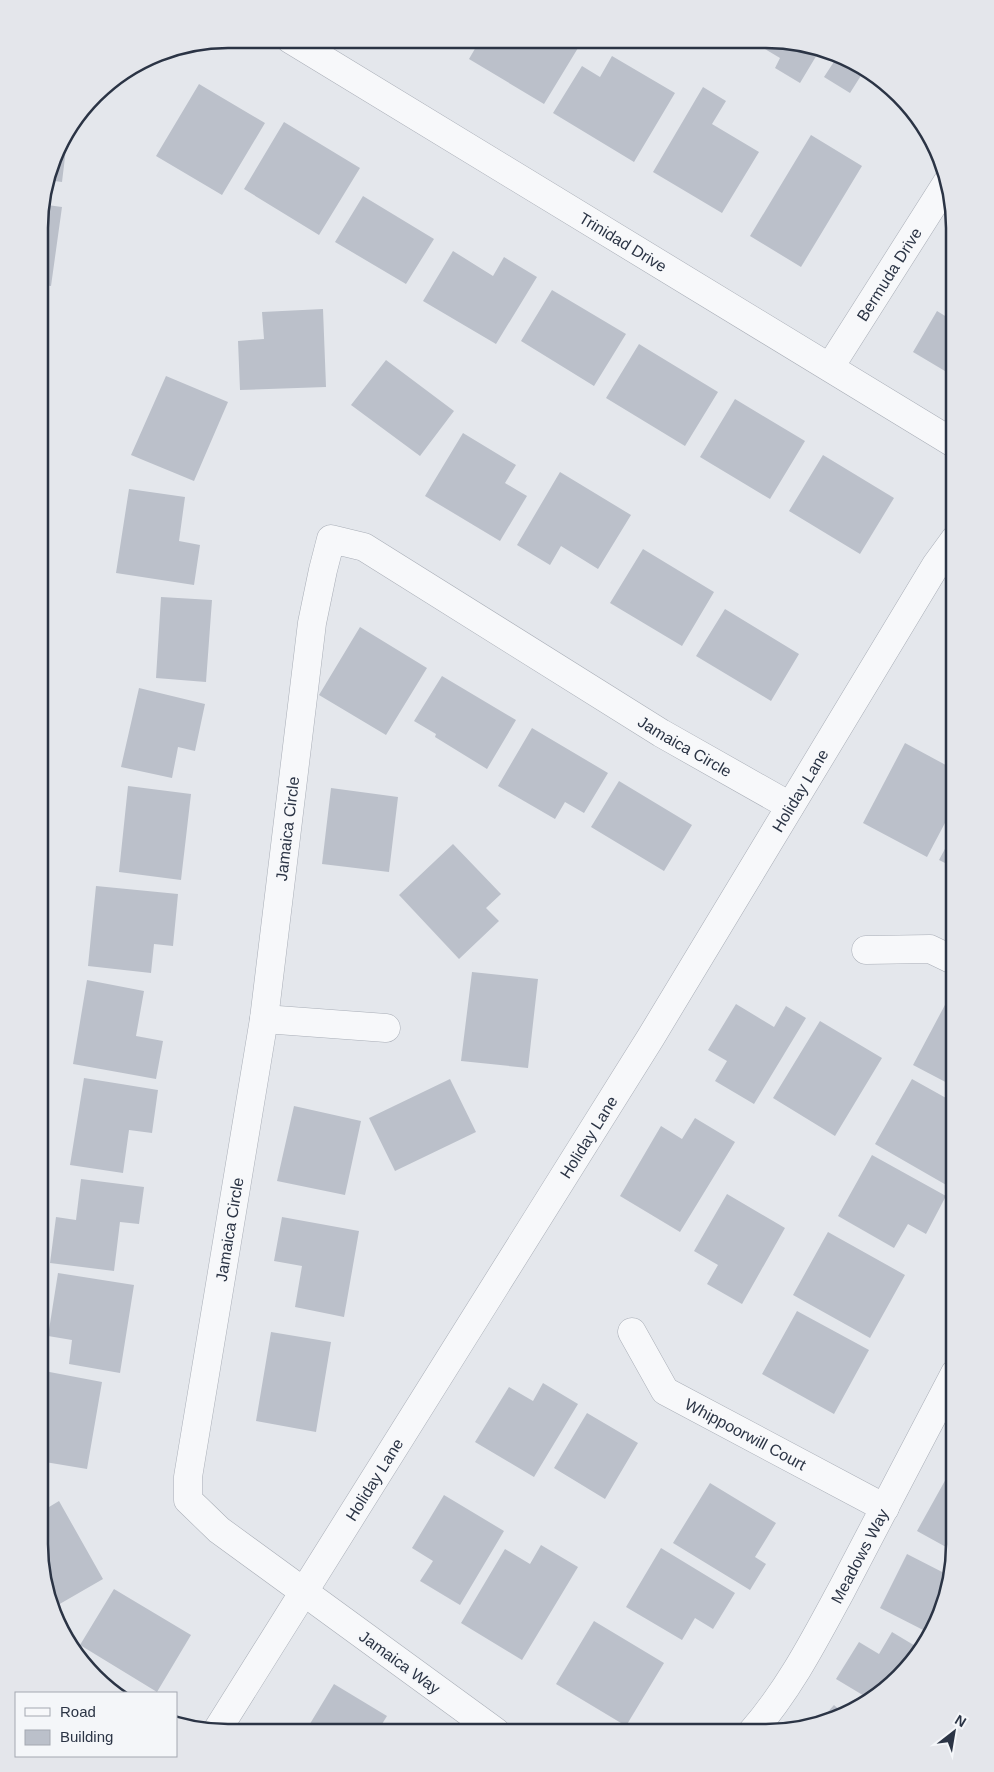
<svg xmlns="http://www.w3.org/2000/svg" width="994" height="1772" font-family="Helvetica,sans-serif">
  <rect width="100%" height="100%" fill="#e4e7ec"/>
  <path fill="#bbc0ca" d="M480 40 566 41 578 48 544 104 469 59Z
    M753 42H803L821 48 800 83 775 68 780 58Z
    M839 54 850 58 891 85 902 98 862 74 850 93 824 77Z
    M612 56 675 93 634 162 553 113 582 66 600 77Z
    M199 84 265 123 222 195 156 156Z
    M703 87 726 101 712 124 759 152 722 213 653 172Z
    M284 122 360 168 319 235 244 189Z
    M68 132 62 182 47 180 58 144Z
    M811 135 862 166 801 267 750 236Z
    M363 196 434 239 406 284 335 242Z
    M40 204 62 207 51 286 40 285Z
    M453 251 493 276 504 257 537 277 496 344 423 301Z
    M552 290 626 334 594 386 521 341Z
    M40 303 49 305 41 342H40Z
    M323 309 326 387 240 390 238 341 264 339 262 312Z
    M937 311 955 322V377L913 352Z
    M639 344 718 392 685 446 606 398Z
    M386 360 454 411 420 456 351 405Z
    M166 376 228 402 194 481 131 455Z
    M735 399 805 441 770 499 700 457Z
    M463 433 516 465 505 483 527 496 500 541 425 496Z
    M823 455 894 498 860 554 789 511Z
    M560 472 631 515 598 569 561 546 550 565 517 545Z
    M129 489 185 497 179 541 200 545 194 585 116 573Z
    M643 549 714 592 682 646 610 603Z
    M161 597 212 600 206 682 156 678Z
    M725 609 799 654 771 701 696 656Z
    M360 627 427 668 386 735 319 695Z
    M442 676 516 720 487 769 435 737 436 734 414 721Z
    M139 688 205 704 195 751 178 747 172 778 121 767Z
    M532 728 608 773 584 813 565 802 555 819 498 786Z
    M905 743 955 770V804L927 857 863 823Z
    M619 781 692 825 664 871 591 827Z
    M128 786 191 794 181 880 119 872Z
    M331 788 398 797 389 872 322 864Z
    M955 830V868L939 860Z
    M453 844 501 894 486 908 499 921 459 959 399 895Z
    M96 886 178 894 173 946 154 944 151 973 88 966Z
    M472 972 538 979 528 1068 461 1061Z
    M87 980 144 991 136 1036 163 1041 156 1079 73 1064Z
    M946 1003 955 1008V1087L913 1065Z
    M736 1004 774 1027 786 1006 806 1018 754 1104 715 1081 727 1061 708 1050Z
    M820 1021 882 1058 835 1136 773 1098Z
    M84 1078 158 1090 152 1133 129 1130 123 1173 70 1165Z
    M450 1079 476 1132 395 1171 369 1118Z
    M912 1079 955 1103V1174L948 1186 875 1144Z
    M294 1106 361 1121 345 1195 277 1181Z
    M695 1118 735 1142 680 1232 620 1196 661 1126 682 1139Z
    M872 1155 946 1196 926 1234 908 1224 894 1248 838 1216Z
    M81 1179 144 1187 139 1224 120 1222 114 1271 50 1263 56 1217 76 1220Z
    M727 1194 785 1228 742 1304 707 1284 718 1265 694 1251Z
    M282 1217 359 1231 344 1317 295 1307 302 1266 274 1261Z
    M828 1232 905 1275 870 1338 793 1295Z
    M58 1273 134 1285 120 1373 69 1364 72 1340 48 1336Z
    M797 1311 869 1350 834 1414 762 1374Z
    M271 1332 331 1342 316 1432 256 1421Z
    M39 1370 102 1382 87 1469 39 1461Z
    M543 1383 578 1404 534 1477 475 1442 509 1387 533 1401Z
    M587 1413 638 1443 605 1499 554 1468Z
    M952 1468 955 1469V1552L917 1531Z
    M710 1483 776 1523 755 1557 766 1564 750 1590 673 1543Z
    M444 1495 504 1531 460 1605 420 1581 433 1561 412 1548Z
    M59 1501 103 1579 51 1609 39 1545V1513Z
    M541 1545 578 1567 522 1660 461 1623 505 1549 530 1564Z
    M661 1548 735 1593 713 1629 695 1618 682 1640 626 1607Z
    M907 1554 950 1576 941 1617 931 1634 880 1608Z
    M114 1589 191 1635 157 1692 80 1645Z
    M594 1621 664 1663 626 1726 556 1684Z
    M892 1632 922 1650 916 1659 881 1694 871 1700 836 1679 859 1642 879 1654Z
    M334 1684 387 1716 377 1732H305Z
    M834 1705 844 1714 828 1723 816 1725Z"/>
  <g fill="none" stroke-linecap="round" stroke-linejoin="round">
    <g stroke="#a9aeb7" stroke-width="29">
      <g id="minor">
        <path id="s1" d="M290 39 955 444"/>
        <path id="s2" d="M830 367 948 181"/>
        <path d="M866 950 930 949 955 961"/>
        <path d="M264 1019 386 1028"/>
        <path id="s3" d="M632 1332 665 1391 885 1508"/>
        <path id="s4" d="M216 1732 651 1037 936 565 955 539"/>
        <path id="s5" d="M496 1732 219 1530 188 1500V1477L264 1019 312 623 323 570 331 539 364 547 661 733 790 806"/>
        <path id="s6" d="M751 1733C789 1690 815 1639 842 1589 880 1517 918 1445 955 1373"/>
      </g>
    </g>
    <use href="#minor" stroke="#f7f8fa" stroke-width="28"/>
  </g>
  <g text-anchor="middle" stroke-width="4" stroke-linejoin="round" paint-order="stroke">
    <g font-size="16" fill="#2b3445" stroke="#f4f6f9">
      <text dy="6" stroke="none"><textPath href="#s1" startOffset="390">Trinidad Drive</textPath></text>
      <text dy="6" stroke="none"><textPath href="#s2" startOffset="110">Bermuda Drive</textPath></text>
      <text dy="6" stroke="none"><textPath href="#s5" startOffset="1770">Jamaica Circle</textPath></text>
      <text dy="6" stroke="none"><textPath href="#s4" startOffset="1108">Holiday Lane</textPath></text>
      <text dy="6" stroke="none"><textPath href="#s5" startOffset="1065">Jamaica Circle</textPath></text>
      <text dy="6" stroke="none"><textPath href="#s4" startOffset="702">Holiday Lane</textPath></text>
      <text dy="6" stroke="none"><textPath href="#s5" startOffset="660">Jamaica Circle</textPath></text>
      <text dy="6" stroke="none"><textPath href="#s3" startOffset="159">Whippoorwill Court</textPath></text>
      <text dy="6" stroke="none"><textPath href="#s4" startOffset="298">Holiday Lane</textPath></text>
      <text dy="6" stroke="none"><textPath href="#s6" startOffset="208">Meadows Way</textPath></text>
      <text transform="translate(400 1662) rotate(36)" y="6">Jamaica Way</text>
    </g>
  </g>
  <path d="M0 0H994V1772H0ZM228 48H766A180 180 0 0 1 946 228V1544A180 180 0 0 1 766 1724H228A180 180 0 0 1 48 1544V228A180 180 0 0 1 228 48Z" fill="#e4e6eb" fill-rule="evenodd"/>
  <path fill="none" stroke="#2b3445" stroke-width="2.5" d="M228 48H766A180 180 0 0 1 946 228V1544A180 180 0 0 1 766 1724H228A180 180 0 0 1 48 1544V228A180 180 0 0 1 228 48Z"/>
  <rect x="15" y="1692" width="162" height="65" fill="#f4f6f9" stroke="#a4a8b1"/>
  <rect x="25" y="1708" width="25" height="8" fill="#f7f8fa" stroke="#a4a8b1"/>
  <text x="60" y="1717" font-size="15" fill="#2b3445">Road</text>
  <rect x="25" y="1730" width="25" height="15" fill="#bbc0ca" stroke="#a4a8b1"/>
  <text x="60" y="1742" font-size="15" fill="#2b3445">Building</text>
  <g transform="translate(954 1732) rotate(31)" stroke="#f4f6f9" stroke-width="4" paint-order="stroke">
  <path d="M0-4L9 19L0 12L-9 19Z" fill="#2b3445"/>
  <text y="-8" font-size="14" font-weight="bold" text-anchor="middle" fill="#2b3445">N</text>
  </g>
</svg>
